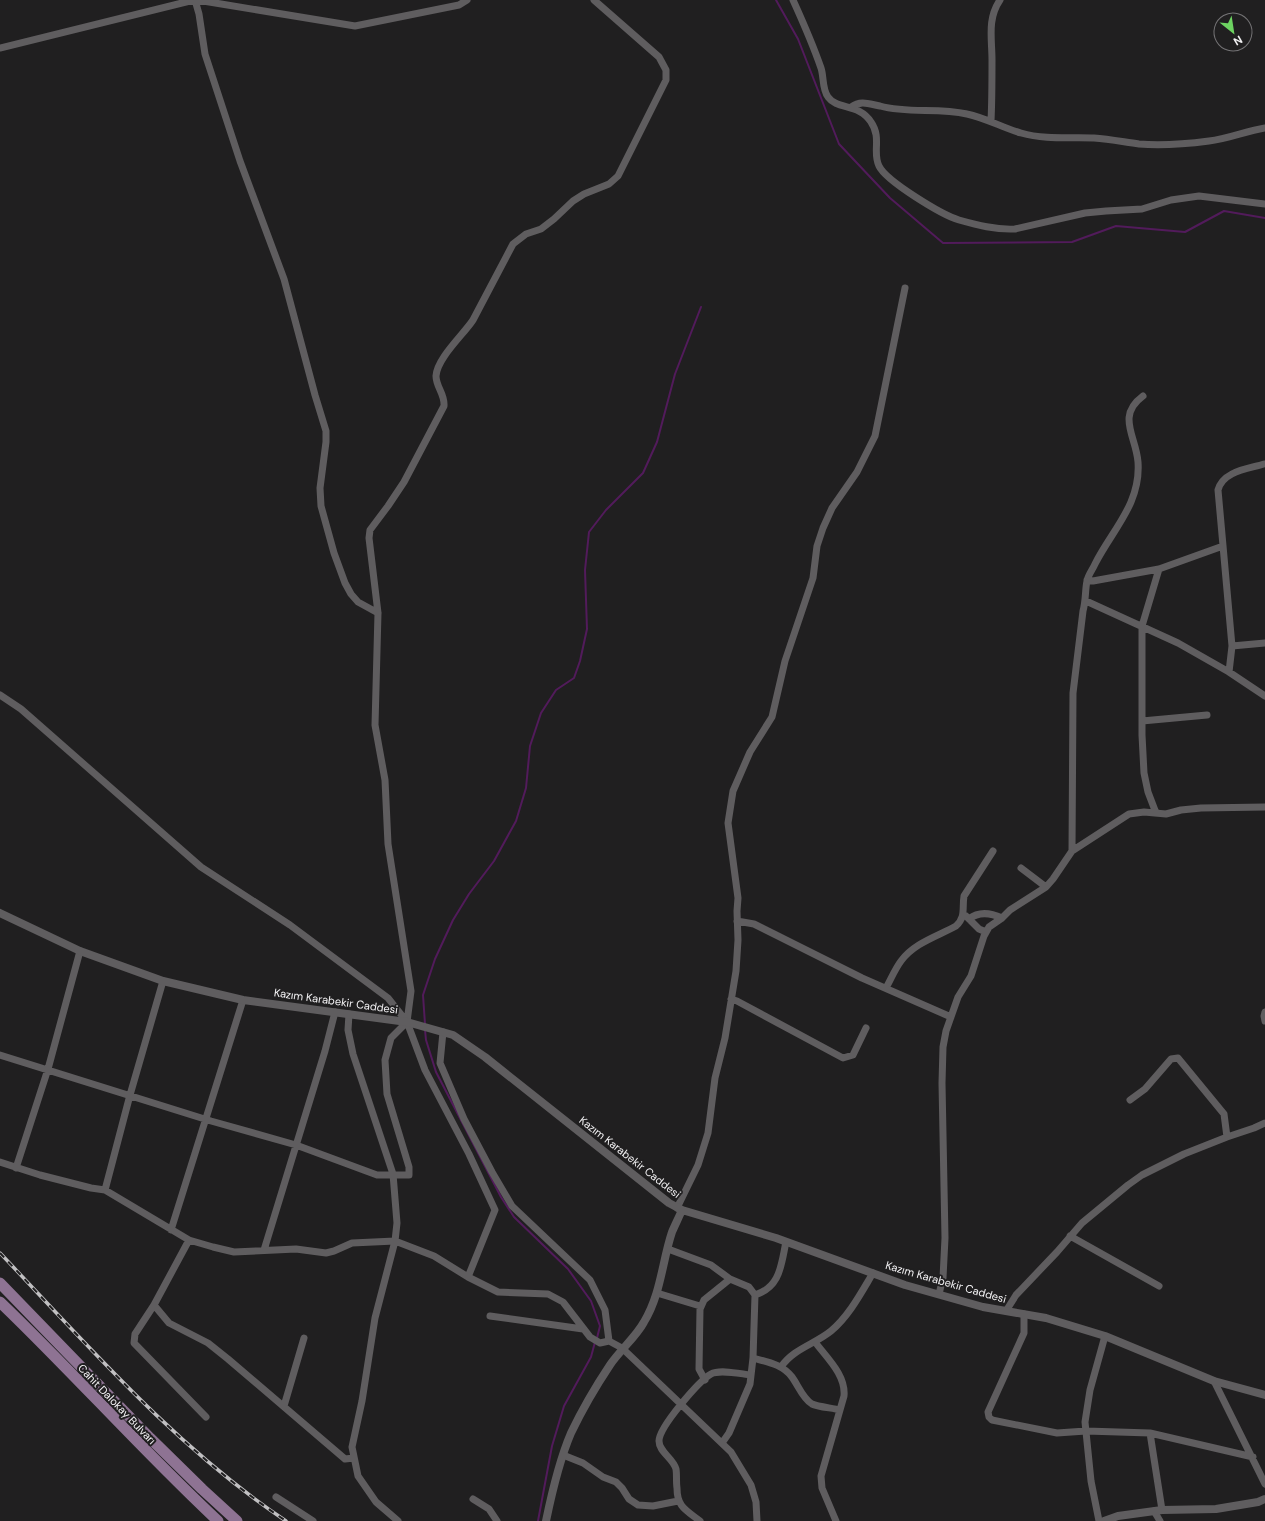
<svg xmlns="http://www.w3.org/2000/svg" width="1265" height="1521" font-family="'DM Sans',sans-serif">
  <rect width="100%" height="100%" fill="#201f20"/>
  <g fill="none" stroke-linecap="round" stroke-linejoin="round">
    <path stroke="#521b5b" stroke-width="2" d="M776 0 798 39 839 144 890 198 943 243 1072 242 1116 226 1185 232 1224 211 1265 218
      M425 1024 423 995 435 959 453 920 469 894 494 861 516 821 526 788 530 746 541 713 556 690 574 678 580 661 587 629 585 570 589 532 606 510 643 473 657 442 675 374 701 307
      M425 1030 426 1040 436 1072 501 1197 514 1217 568 1269 591 1301 600 1326 597 1338
      M538 1521 552 1446 564 1406 591 1357 595 1342"/>
    <path stroke="#5f5d5f" stroke-width="7" d="M195 0 199 14 205 54 240 161 284 279 315 395 326 431V442L320 488 321 506 334 553 345 583 351 594 358 602 378 613
      M197 0 355 26 459 5 467 0
      M793 0C803 22 813 45 821 68 824 77 822 89 828 97 837 110 859 103 871 122 882 138 872 152 879 166 886 181 942 215 959 220 977 225 996 230 1015 229L1085 213 1106 211 1142 209 1171 200 1199 196 1265 204
      M0 48 194 0
      M851 107C861 100 869 104 880 106 909 114 938 107 967 114 986 118 1003 128 1021 133 1045 140 1070 137 1094 138 1109 139 1124 142 1139 144 1162 146 1186 144 1209 141 1228 139 1246 131 1265 128
      M991 121C992 101 992 80 992 60 992 39 987 19 1000 0
      M1087 580 1093 581 1159 569 1223 546
      M1086 601 1178 643 1229 672 1265 696
      M1232 646 1265 643
      M1229 672 1232 646 1218 490C1223 471 1248 469 1264 464
      M0 695 21 709 201 867 290 925 388 998 407 1022 391 1038 385 1060 387 1094 409 1167V1175H377L296 1145 211 1121 0 1055
      M1142 721 1207 715
      M1156 813 1148 792 1144 773 1142 735V626L1159 569
      M1072 851 1073 693 1083 611C1086 600 1085 590 1087 581 1088 575 1093 569 1095 564 1112 530 1141 504 1138 462 1136 436 1116 416 1143 396
      M1021 868 1046 887
      M966 916 979 929 986 932
      M969 919C979 911 991 913 1002 918
      M737 921 754 924 862 978 951 1017
      M886 988C891 979 895 969 901 961 914 943 938 936 956 926 966 917 962 908 964 896L993 851
      M731 999 737 1001 843 1058 853 1055 866 1028
      M1265 1012 1264 1016 1265 1021
      M349 1014 348 1030 353 1054 393 1174 397 1223 395 1241 375 1318 362 1401 352 1447 358 1476 376 1502 398 1521
      M443 1032 440 1063 464 1119 492 1172 512 1206 590 1280 605 1310 609 1341
      M1130 1100 1145 1089 1171 1059 1178 1058 1224 1114 1227 1137
      M0 1162 40 1175 91 1188 105 1190 189 1240 213 1247 234 1252 296 1249 326 1253 334 1251 352 1243 395 1241 434 1256 468 1277 498 1292 548 1294 563 1302 590 1337 600 1343 609 1341 622 1348 731 1452 751 1485 756 1502 757 1521
      M16 1168 48 1069 80 951
      M105 1190 130 1095 163 981
      M677 1208 698 1165 708 1133 715 1078 725 1038 736 971 738 940 737 911 738 898 728 823 733 791 750 752 772 717 785 661 813 578 817 546 823 528 832 508 857 472 875 436 905 288
      M171 1230 243 1000
      M1070 1236 1159 1286
      M189 1240 154 1305 135 1334 134 1343 206 1417
      M668 1249 711 1265 730 1279 749 1287 755 1295 753 1358 750 1384 729 1433 722 1443
      M264 1250 325 1051 335 1012
      M468 1277 495 1210 469 1154 425 1070 407 1022 411 991 388 844 385 780 375 725 378 613 369 538 370 530 388 506 404 482 444 406C445 394 436 387 436 376 437 358 464 334 473 320L513 244 526 234 541 229 554 219 573 201 584 194 609 184 618 176 666 80V70L659 57 594 0
      M657 1293 700 1306
      M939 1294 943 1278 945 1238 942 1083 943 1047 946 1031 958 997 971 976 984 936 989 927 1002 918 1010 910 1046 887 1053 879 1072 851 1129 814 1144 812 1166 814 1181 810 1201 808 1265 807
      M755 1295C781 1287 781 1264 786 1242
      M154 1305 169 1323 208 1343 228 1359 345 1459 354 1458
      M1006 1311 1016 1295 1057 1252 1082 1223 1128 1185 1142 1175 1184 1154 1227 1137 1254 1128 1265 1123
      M1024 1314V1333L988 1412 989 1417 992 1420 1057 1433 1086 1431 1150 1433 1253 1457
      M490 1316 583 1329
      M815 1342C827 1358 846 1375 844 1396L821 1476 822 1488 836 1521
      M753 1358C767 1362 782 1364 792 1377 798 1385 803 1399 812 1404 818 1407 833 1408 840 1410
      M781 1367C793 1349 815 1344 831 1331 849 1316 861 1293 873 1273
      M705 1380 699 1369 700 1309 704 1300 730 1279
      M1214 1381 1265 1484
      M284 1406 304 1338
      M1150 1433 1162 1510
      M563 1455 583 1463 603 1477 616 1482 622 1488 629 1499 638 1505 653 1506 678 1501
      M276 1497 313 1521
      M473 1499 489 1509 497 1521
      M1154 1511 1160 1521
      M700 1521C686 1510 677 1507 677 1488 676 1482 677 1475 676 1469 673 1458 659 1452 659 1441 659 1427 699 1381 711 1374 720 1369 741 1374 751 1375
      M1099 1521 1091 1481 1085 1422 1090 1390 1105 1336"/>
    <path stroke="#5f5d5f" stroke-width="8" d="M0 913 80 951 163 981 243 1000 407 1022 453 1035 485 1057 669 1203 682 1210 776 1238 905 1285 983 1307 1046 1318 1105 1336 1214 1381 1265 1395
      M546 1521C552 1492 559 1461 571 1433 582 1410 596 1386 610 1365 620 1350 636 1337 644 1322 661 1294 662 1262 672 1232 675 1225 679 1217 682 1210
      M1104 1521 1118 1516 1162 1510 1216 1509 1258 1502 1265 1499"/>
    <path stroke="#8e7393" stroke-width="11" d="M0 1283 150 1438 202 1489 237 1521
      M0 1302C74 1373 143 1451 218 1521"/>
    <g stroke="#c1c0c2" stroke-width="3.5">
      <path id="rail" d="M0 1253C90 1348 177 1448 286 1521"/>
    </g>
    <use href="#rail" stroke="#201f20" stroke-width="2" stroke-dasharray="6" stroke-linecap="butt"/>
  </g>
  <g text-anchor="middle" stroke-width="4" stroke-linejoin="round" paint-order="stroke">
    <g font-size="11" fill="#f3f2f4" stroke="#201f20">
      <text transform="translate(336 1001) rotate(8)" y="4">Kazım Karabekir Caddesi</text>
      <text transform="translate(630 1157) rotate(38)" y="4">Kazım Karabekir Caddesi</text>
      <text transform="translate(946 1282) rotate(16)" y="4">Kazım Karabekir Caddesi</text>
      <text transform="translate(117 1404) rotate(46)" y="4">Cahit Dalokay Bulvarı</text>
    </g>
  </g>
  <g transform="translate(1233 32) rotate(150)"><circle r="19" fill="#201f20" stroke="#747375"/>
  <path d="M0-3L7 15L0 10L-7 15Z" fill="#6dd361"/>
  <text y="-6" font-size="11" font-weight="bold" text-anchor="middle" fill="#f3f2f4">N</text>
  </g>
</svg>
